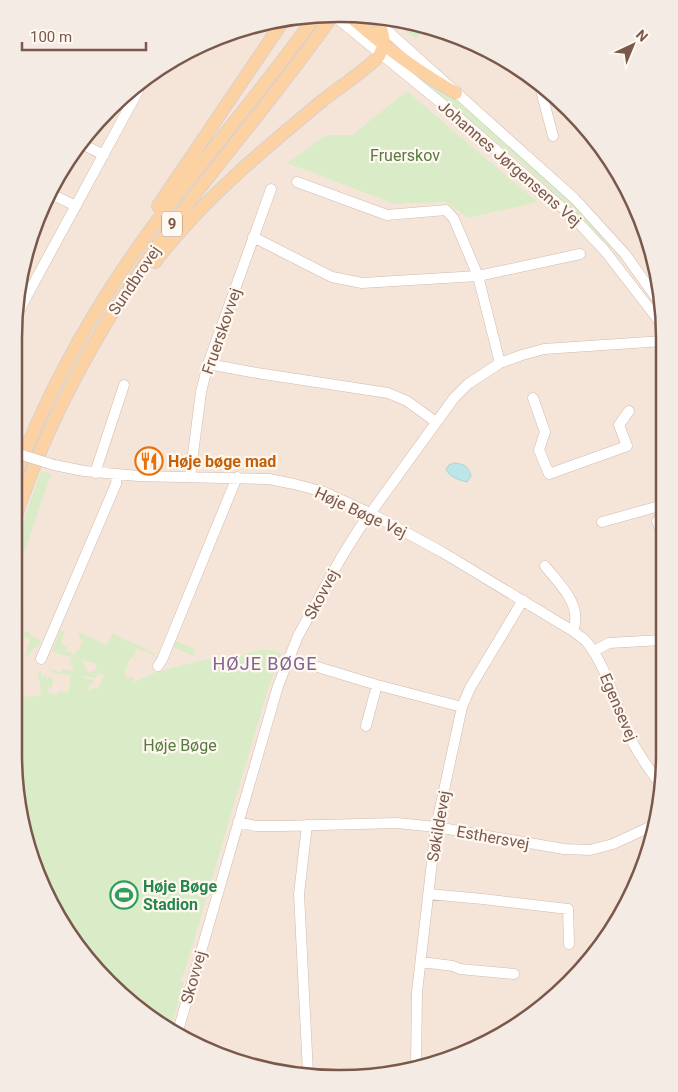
<svg xmlns="http://www.w3.org/2000/svg" width="678" height="1092" font-family="Roboto,sans-serif">
  <rect width="100%" height="100%" fill="#fdf4ea"/>
  <path fill="#f5e5d8" d="M297 17 423 25 537 81 597 141 631 195 664 317 661 795 640 877 597 951 520 1023 423 1067 339 1078 234 1061 141 1011 69 934 31 857 14 753 17 297 38 215 81 141 177 57Z"/>
  <path fill="#daecc7" fill-rule="evenodd" d="M395 23 423 25 426 26 416 39Z
    M390 54 452 96 547 178 580 210 623 259 622 260C552 184 469 119 390 54Z
    M407 91 537 202 468 218 446 202 395 204 287 163 326 135H352Z
    M41 471 51 474 24 554 15 586V545Z
    M15 608 25 612 23 621 21 619 20 626H18L17 629 30 633V635L41 641 39 646 33 649 28 656 25 655 30 639 21 635 19 639 15 638 14 640 15 626 16 625 15 624V613L17 610Z
    M60 630 64 632 61 644 67 647 66 651 75 654 76 651H78L82 642 78 632 107 645 112 633 154 653 155 656 137 648 134 658 131 657 125 671 126 677H134L133 683 153 673 211 658 209 660 210 661 212 660C216 660 219 662 223 661 245 657 260 643 282 654L268 688 185 971 180 980 184 983 174 1017 169 1026 141 1011 69 934 31 857 14 753V684H16V695L21 694 29 697 41 695 38 671H41L42 676 46 675V678L50 677 53 680 52 688 48 687 49 693 57 695 58 691 68 693 71 676 51 672 49 667 53 671 56 669V671L61 672 62 669 74 671 73 667 70 665 71 658 82 660 87 671 92 672 93 670 95 671 97 664 52 652ZM98 673 104 675 98 689 92 688 91 690H88L89 684 91 685 95 680 83 678V676L96 678Z
    M176 641 197 650 192 651 196 652 194 656 174 648Z"/>
  <path fill="#bde6e8" stroke="#a3d7da" d="M454 463C464 464 468 466 471 476L467 482C459 480 449 477 446 469L449 465Z"/>
  <g fill="none" stroke-linecap="round" stroke-linejoin="round">
    <g stroke="#d1baae" stroke-width="11">
      <path id="minor" d="M338 19 457 116 574 218 605 251 663 326
        M380 24 575 199 625 254 660 303
        M539 83 553 136
        M80 143 104 155
        M297 182 387 215 446 210 454 219 478 276 500 363
        M51 194 76 206
        M253 237 332 277 362 283 478 276 580 254
        M16 316 138 91
        M208 364 257 373 388 393 407 401 436 422
        M533 398 545 432 539 450 549 474 627 446 619 425 629 411
        M54 465 84 471 138 476 269 479 294 484 324 492 370 513 442 552 573 631 585 640C606 664 614 701 627 731 636 751 649 769 662 787
        M95 473 124 385
        M190 477 201 392 208 364 271 189
        M657 521 663 537
        M602 522 663 505
        M545 566C560 585 583 605 573 631
        M594 651 609 643 662 640
        M288 658 377 685 462 707
        M41 659 116 484 117 475
        M158 666 162 660 237 477
        M366 726 377 685
        M238 822 256 826H282L397 823 436 827 564 849 590 850 613 844 654 825
        M307 825 299 894 308 1073
        M428 894 483 899 568 909 569 944
        M421 962 453 966 460 969 514 974
        M178 1031 278 686 298 636 341 558 359 529 454 398 468 384 500 363 522 355 544 349 663 341
        M416 1068 417 992 436 827 462 707 470 688 523 600"/>
    </g>
    <g stroke="#dad0cd" stroke-width="14">
      <path id="major" d="M354 20C385 47 420 73 456 93
        M158 206 283 21
        M155 262C202 200 263 150 322 101 341 86 362 73 379 56 386 44 384 34 378 22
        M15 477C53 376 107 285 172 201 219 140 269 81 314 18
        M15 519C49 414 104 318 169 229 221 158 280 91 330 19"/>
    </g>
    <use href="#minor" stroke="#fff" stroke-width="10"/>
    <use href="#major" stroke="#fcd2a2" stroke-width="12"/>
    <g stroke="#d1baae" stroke-width="11" stroke-linecap="butt">
      <path id="minor-bridge" d="M16 453 54 465"/>
    </g>
    <use href="#minor-bridge" stroke="#fff" stroke-width="10"/>
  </g>
  <defs>
    <g id="restaurant-ring" transform="scale(1.4375)"><circle r="9.5" fill="#fff8f1" stroke="#e8710a" stroke-width="1.5"/><path d="M-5-6h1v4h1v-4h1v4h1v-4h1v5L-1.5 .5V6h-2V.5L-5-1ZM5-6V6H3V1.5H1.5Q1.5-4 5-6Z" fill="#e8710a"/></g>
    <g id="stadium-ring" transform="scale(1.4375)"><circle r="9.5" fill="#fff8f1" stroke="#2e9e5b" stroke-width="1.5"/><path d="M0-5a6.5 5 0 1 0 0 10a6.5 5 0 1 0 0-10ZM-3.5-1.8h7v3.6h-7Z" fill="#2e9e5b"/></g>
  </defs>
  <g fill-rule="evenodd">
    <use href="#restaurant-ring" x="149" y="461"/>
    <use href="#stadium-ring" x="124" y="895"/>
  </g>
  <g text-anchor="middle" stroke-width="4.5" stroke-linejoin="round" paint-order="stroke">
    <rect fill="#fff8f1" stroke="#a2887e" stroke-width="1" x="162" y="211.5" width="20" height="25" rx="4"/>
    <g font-size="15" font-weight="bold" fill="#7a584c">
      <text x="172" y="229">9</text>
    </g>
    <g font-size="16" fill="#577a41" stroke="#fff8f1">
      <text x="405" y="161">Fruerskov</text>
      <text x="180" y="751">Høje Bøge</text>
    </g>
    <g font-size="16" fill="#7a584c" stroke="#fff8f1">
      <text transform="translate(510 163) rotate(41)" y="6">Johannes Jørgensens Vej</text>
      <text transform="translate(134 280) rotate(-56)" y="6">Sundbrovej</text>
      <text transform="translate(221 331) rotate(-71)" y="6">Fruerskovvej</text>
      <text transform="translate(361 512) rotate(25)" y="6">Høje Bøge Vej</text>
      <text transform="translate(321 594) rotate(-62)" y="6">Skovvej</text>
      <text transform="translate(619 707) rotate(67)" y="6">Egensevej</text>
      <text transform="translate(438 826) rotate(-80)" y="6">Søkildevej</text>
      <text transform="translate(493 837) rotate(10)" y="6">Esthersvej</text>
      <text transform="translate(193 977) rotate(-74)" y="6">Skovvej</text>
    </g>
    <g font-size="16" font-weight="bold" fill="#c56008" stroke="#fff8f1" text-anchor="start">
      <text x="168" y="467">Høje bøge mad</text>
    </g>
    <g font-size="16" font-weight="bold" fill="#27864d" stroke="#fff8f1" text-anchor="start">
      <text x="143" y="892">Høje Bøge<tspan x="143" dy="18">Stadion</tspan></text>
    </g>
    <g font-size="18" letter-spacing="1" fill="#806495" stroke="#fff8f1">
      <text x="265" y="670">HØJE BØGE</text>
    </g>
  </g>
  <path d="M0 0H678V1092H0ZM338 22H340A316 316 0 0 1 656 338V754A316 316 0 0 1 340 1070H338A316 316 0 0 1 22 754V338A316 316 0 0 1 338 22Z" fill="#f4ebe4" fill-rule="evenodd"/>
  <path fill="none" stroke="#7a584c" stroke-width="2.5" d="M338 22H340A316 316 0 0 1 656 338V754A316 316 0 0 1 340 1070H338A316 316 0 0 1 22 754V338A316 316 0 0 1 338 22Z"/>
  <g transform="translate(633 45) rotate(44)" stroke="#fff8f1" stroke-width="4" paint-order="stroke">
  <path d="M0-4L9 19L0 12L-9 19Z" fill="#7a584c"/>
  <text y="-8" font-size="14" font-weight="bold" text-anchor="middle" fill="#7a584c">N</text>
  </g>
  <path d="M22 42v8h124v-8" fill="none" stroke="#7a584c" stroke-width="2.5"/>
  <text x="30" y="42" font-size="15" fill="#7a584c" stroke="#fff8f1" stroke-width="4" paint-order="stroke">100 m</text>
</svg>
